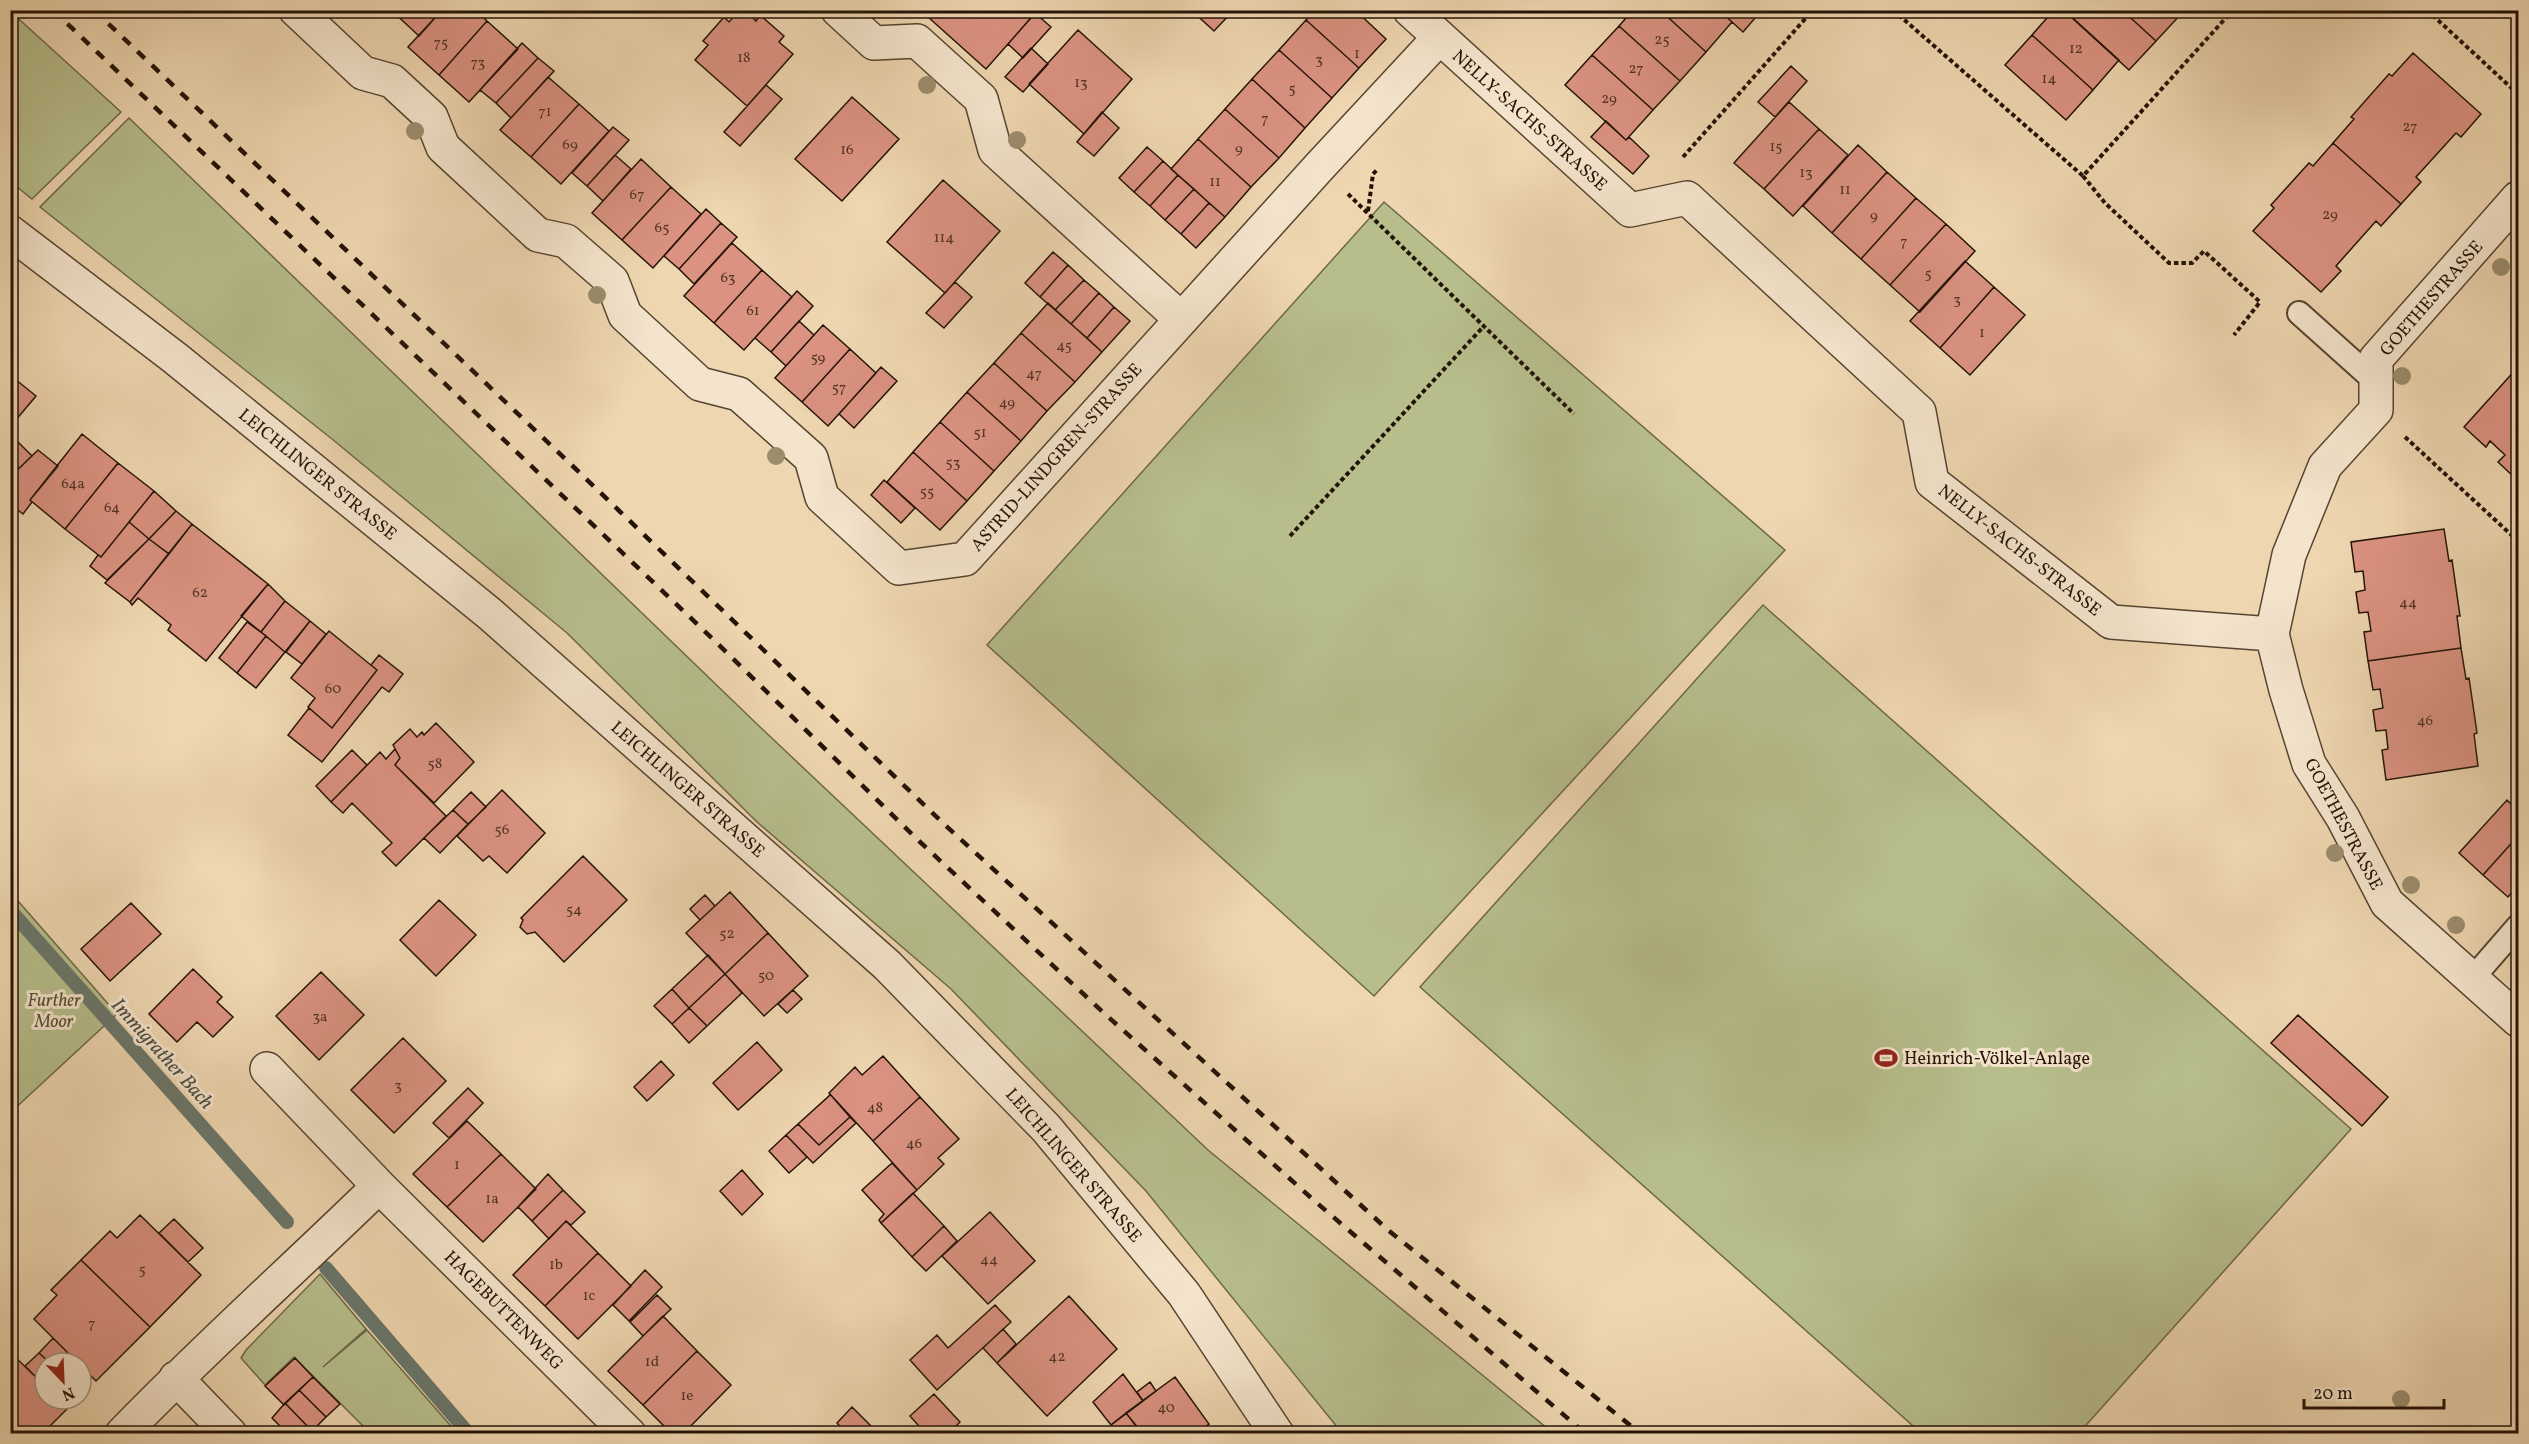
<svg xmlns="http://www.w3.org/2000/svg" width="2529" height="1444" font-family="Vollkorn,serif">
  <rect width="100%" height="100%" fill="#eed6b0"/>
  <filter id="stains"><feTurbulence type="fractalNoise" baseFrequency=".00333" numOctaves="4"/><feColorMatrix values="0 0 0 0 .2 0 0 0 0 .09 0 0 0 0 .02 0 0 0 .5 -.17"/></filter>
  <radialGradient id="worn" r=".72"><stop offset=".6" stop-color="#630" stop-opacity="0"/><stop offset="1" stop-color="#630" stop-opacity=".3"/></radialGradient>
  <path fill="#b7be8c" stroke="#6d684a" stroke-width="1.5" d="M10 11 121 112 32 199 11 182Z
    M129 118 759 726 1208 1150 1553 1433H1342L1146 1191 951 989 757 822 567 633 332 439 40 207Z
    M1384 202 1785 550 1374 996 987 645Z
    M1763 605 2351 1129 2079 1433H1921L1420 987Z
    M11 893 117 1014 11 1112H10Z
    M320 1274 366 1329 323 1367 367 1330 457 1433H370L294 1357 265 1385 241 1358 246 1350Z"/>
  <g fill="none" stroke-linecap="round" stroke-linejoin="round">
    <path stroke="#6a776b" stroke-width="14" d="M10 910 287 1222
      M326 1268 469 1434"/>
  </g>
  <path fill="#db9281" stroke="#231307" stroke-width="1.5" d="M391 10H442L419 36Z
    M442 10H476L487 21 439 75 408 47Z
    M631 10H646L640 18Z
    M739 10H745L756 21 760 15 784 36 779 42 793 54 747 106 695 60 708 45 703 41 724 17 729 22Z
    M934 10H1038L986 69 928 17Z
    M1191 10H1234L1214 31Z
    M1314 10H1355L1386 39 1359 68 1306 20Z
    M1355 10H1366L1361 17Z
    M1633 10H1660L1706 52 1680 81 1619 26Z
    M1660 10H1719L1732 22 1706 52Z
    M1719 10H1762L1743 32Z
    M2054 10H2064L2119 60 2093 90 2032 35Z
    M2072 10H2122L2156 41 2129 70 2069 15Z
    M2122 10H2181L2183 12 2156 41Z
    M1035 13 1051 27 1023 58 1008 44Z
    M1306 20 1359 68 1332 98 1279 50Z
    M487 21 518 49 469 102 439 75Z
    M1619 26 1680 81 1653 110 1592 55Z
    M1078 30 1132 79 1084 134 1029 84Z
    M2032 35 2093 90 2066 120 2005 65Z
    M522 43 538 58 496 103 480 90Z
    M1031 48 1048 64 1023 92 1005 77Z
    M1279 50 1332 98 1305 128 1252 79Z
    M2413 53 2481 114 2461 137 2456 133 2416 177 2421 182 2401 204 2333 143 2354 119 2351 117 2389 74 2392 76Z
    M1592 55 1653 110 1626 140 1565 85Z
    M538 58 554 71 511 118 496 103Z
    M1791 66 1807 81 1775 117 1758 102Z
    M548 77 579 104 531 157 500 130Z
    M1252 79 1305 128 1279 158 1225 109Z
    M766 85 782 99 740 146 724 132Z
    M852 97 899 139 842 201 795 159Z
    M1789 102 1819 129 1764 189 1734 163Z
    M579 104 609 131 561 184 531 157Z
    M1225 109 1279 158 1251 187 1198 139Z
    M1102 112 1119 128 1094 156 1077 142Z
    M1606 121 1626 140 1629 137 1649 156 1633 174 1591 137Z
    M613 127 629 140 587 186 572 173Z
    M1819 129 1848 155 1793 216 1764 189Z
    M1198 139 1251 187 1225 217 1171 169Z
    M2333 143 2401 204 2381 226 2376 221 2336 266 2341 271 2321 292 2253 231 2274 208 2271 205 2309 163 2313 166Z
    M1858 145 1887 172 1832 233 1803 206Z
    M1147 147 1163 161 1134 192 1119 178Z
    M615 155 631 169 603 201 587 186Z
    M641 159 671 187 622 240 592 213Z
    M1163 161 1178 175 1150 206 1134 192Z
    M1887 172 1916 198 1861 259 1832 233Z
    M1178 175 1194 189 1165 220 1150 206Z
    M943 180 1000 231 945 293 887 242Z
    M671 187 701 214 653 268 622 240Z
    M1194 189 1209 203 1181 234 1165 220Z
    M1916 198 1946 224 1890 285 1861 259Z
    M1209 203 1225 217 1196 248 1181 234Z
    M706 209 721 223 679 269 664 256Z
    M721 223 737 237 694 284 679 269Z
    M1946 224 1975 251 1920 312 1890 285Z
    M732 243 762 270 714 323 684 296Z
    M1053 252 1068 265 1040 297 1025 283Z
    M1965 261 1994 287 1940 348 1910 321Z
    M1068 265 1084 280 1055 310 1040 297Z
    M762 270 792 297 744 350 714 323Z
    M1084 280 1099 293 1071 324 1055 310Z
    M955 282 972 297 944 328 926 313Z
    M1994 287 2025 315 1970 375 1940 348Z
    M797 291 813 306 771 352 755 338Z
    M1099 293 1114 307 1087 338 1071 324Z
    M1048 303 1102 352 1075 382 1021 333Z
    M1114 307 1130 321 1102 352 1087 338Z
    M799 321 814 335 786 366 771 352Z
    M823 325 850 349 802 402 775 378Z
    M1021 333 1075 382 1047 411 994 363Z
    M850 349 876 373 828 426 802 402Z
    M994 363 1047 411 1021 441 967 392Z
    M881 367 897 381 854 428 839 414Z
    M2518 367V472L2514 477 2498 462 2505 455 2490 441 2486 447 2464 427Z
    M10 375 36 396 10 427Z
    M967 392 1021 441 994 471 940 422Z
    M940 422 994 471 967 501 913 452Z
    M10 434 32 456 10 477Z
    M82 434 118 463 65 529 30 500Z
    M38 450 58 466 30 500 32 502 23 514 10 504V477Z
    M913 452 967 501 940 530 887 482Z
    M118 463 154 491 101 557 65 529Z
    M884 480 915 508 901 523 871 495Z
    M154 491 176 511 149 539 129 522Z
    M176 511 192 524 169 554 149 539Z
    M129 522 149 539 107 580 90 566 98 555 101 557Z
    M192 524 268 584 206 661 168 630 171 625 138 598 132 605 130 602Z
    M2444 529 2449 561 2452 560 2460 616H2457L2461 648 2368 661 2364 632 2371 631 2368 612 2359 613 2356 592 2365 590 2363 571 2355 572 2351 542Z
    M149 539 169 554 130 602 105 583Z
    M268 584 285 601 261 632 241 616Z
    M285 601 310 621 285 652 261 632Z
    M310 621 326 634 302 664 286 652Z
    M247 622 266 636 237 673 219 658Z
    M329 631 377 670 332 728 308 707 315 698 291 678Z
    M266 636 285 652 256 688 237 673Z
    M2461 648 2466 679 2469 678 2477 733 2474 734 2478 766 2386 780 2382 750 2388 749 2386 730 2376 731 2373 710 2383 708 2380 689 2373 690 2368 661Z
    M379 655 403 674 389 692 382 687 322 762 288 735 309 708 332 728 377 670 371 665Z
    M436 723 474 762 434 803 395 765 400 758 393 745 410 729 417 737 422 732 424 735Z
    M395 749 400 758 395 765 446 816 396 866 382 852 392 843 352 803 343 813 331 802 380 752 386 759Z
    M352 750 367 765 331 802 316 786Z
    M502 790 545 833 507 873 489 856 483 861 457 836Z
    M471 792 486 807 468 824 453 810Z
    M2507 800 2518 811V836L2483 875 2459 853Z
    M453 810 468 824 440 853 424 838Z
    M2518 836V885L2508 897 2483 875Z
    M583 856 627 900 564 962 535 932 527 934 520 927 523 920 521 918Z
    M730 892 768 933 725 974 686 933Z
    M705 895 715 906 700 920 690 909Z
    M439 900 476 935 436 976 400 940Z
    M131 903 161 934 110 981 81 949Z
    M768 933 808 976 764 1016 725 974Z
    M708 955 725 974 689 1008 672 989Z
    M193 969 222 997 217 1002 233 1017 213 1037 197 1022 177 1042 149 1014Z
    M321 972 364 1015 319 1060 276 1016Z
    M725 974 742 993 707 1026 689 1008Z
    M672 989 689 1008 672 1024 654 1006Z
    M793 990 802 999 787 1013 778 1004Z
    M689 1008 707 1026 689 1043 672 1024Z
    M2298 1015 2388 1097 2362 1126 2271 1043Z
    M403 1038 446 1081 394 1133 351 1090Z
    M757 1042 782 1070 738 1110 713 1083Z
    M883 1056 920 1097 873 1141 829 1093 855 1067 862 1075Z
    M661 1061 674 1075 647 1101 634 1087Z
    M468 1088 483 1103 449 1138 433 1123Z
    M829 1093 850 1117 819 1145 798 1124 830 1095Z
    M920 1097 959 1139 938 1158 944 1164 917 1190 873 1141Z
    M850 1117 856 1123 813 1163 786 1135 798 1124 819 1145Z
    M467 1121 501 1154 447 1207 413 1174Z
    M786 1135 807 1157 789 1173 769 1151Z
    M501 1154 536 1189 483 1242 447 1207Z
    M892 1163 917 1190 881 1223 879 1220 884 1214 862 1190Z
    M742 1170 763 1194 742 1215 720 1191Z
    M548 1174 563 1190 532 1221 518 1207Z
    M563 1190 585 1212 571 1225 566 1221 549 1239 532 1221Z
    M913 1193 944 1226 912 1257 881 1223Z
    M990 1212 1035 1261 988 1304 942 1256Z
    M140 1215 201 1275 150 1327 81 1260 110 1231 117 1238Z
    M174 1219 203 1248 188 1262 159 1233Z
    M566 1221 598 1253 545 1306 513 1275Z
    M944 1226 957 1241 926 1271 912 1257Z
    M598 1253 631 1286 578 1339 545 1306Z
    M81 1260 150 1327 96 1381 81 1366V1363H78L34 1319 57 1295 51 1290Z
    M645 1270 662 1287 629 1321 613 1305Z
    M657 1295 671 1309 643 1336 630 1322Z
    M1069 1296 1117 1349 1047 1416 997 1363Z
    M995 1305 1011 1322 937 1390 910 1360 937 1335 948 1348Z
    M663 1316 697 1351 643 1405 608 1371Z
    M1003 1329 1016 1344 997 1363 983 1348Z
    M53 1338 78 1363H50L39 1353Z
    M697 1351 731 1385 683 1434H672L643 1405Z
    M10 1352 45 1386V1399H58L67 1409 42 1434H10Z
    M39 1353 50 1363H45V1386L25 1366Z
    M295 1358 313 1377 284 1405 265 1386Z
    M1123 1374 1143 1401 1111 1425 1093 1402Z
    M313 1377 340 1404 326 1417 299 1390Z
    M1175 1377 1209 1424 1196 1434H1142L1126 1413Z
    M1150 1382 1156 1391 1143 1401 1137 1392Z
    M299 1390 326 1417 312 1431 285 1403Z
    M934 1394 960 1422 948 1434H926L910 1416Z
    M285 1403 312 1431 310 1434H288L272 1418Z
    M852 1407 879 1434H847L837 1423Z
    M1126 1413 1139 1429 1132 1434H1117L1111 1425Z"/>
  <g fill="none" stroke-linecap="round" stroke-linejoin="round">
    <g stroke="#564431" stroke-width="26">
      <path id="lane" d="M2299 313 2376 382
        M2472 979 2518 926"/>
    </g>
    <g stroke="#564431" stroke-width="36">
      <path id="street" d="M296 10 363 73 392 81 431 117 443 147 538 235 566 241 612 281 625 315 700 384 739 394 811 458 822 497 899 568 965 559 1320 166 1439 38
        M838 10 874 43 917 41 981 99 995 150 1181 319
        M1410 10 1630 210 1687 198 1919 412 1932 482 2111 622 2272 634
        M2518 198 2376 359V410L2325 466 2289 555 2272 634 2286 690 2309 764 2343 818 2387 903 2518 1020
        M10 232 175 358 490 614 887 965 1046 1128 1184 1294 1277 1434
        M267 1069 379 1186 629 1434
        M176 1378 230 1434
        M122 1434C205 1348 294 1269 379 1186"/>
    </g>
    <path stroke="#231307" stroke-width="4" stroke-dasharray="4.5 3" stroke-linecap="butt" d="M1893 10 2083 176 2233 10
      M2427 10 2518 94
      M1683 157 1813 10
      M2083 176 2105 203 2169 263H2192L2204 251 2260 302 2234 335
      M1348 194 1574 414
      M1368 211 1373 174 1377 170
      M2405 437 2518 541
      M1290 536 1484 326"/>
    <use href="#lane" stroke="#f4e4cc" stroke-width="22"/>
    <use href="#street" stroke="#f4e4cc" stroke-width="33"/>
    <path stroke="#231307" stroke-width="4.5" stroke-dasharray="10 10" stroke-linecap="butt" d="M53 10 718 644 919 841 1106 1015 1317 1203 1586 1434
      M94 10 580 473 945 825 1388 1230 1641 1434"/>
  </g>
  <g fill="#9b8c6d">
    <circle cx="927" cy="85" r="9"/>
    <circle cx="415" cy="131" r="9"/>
    <circle cx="1017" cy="140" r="9"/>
    <circle cx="2501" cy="267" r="9"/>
    <circle cx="597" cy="295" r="9"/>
    <circle cx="2402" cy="376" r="9"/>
    <circle cx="776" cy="456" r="9"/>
    <circle cx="2335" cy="853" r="9"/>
    <circle cx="2411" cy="885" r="9"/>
    <circle cx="2456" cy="925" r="9"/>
    <circle cx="2401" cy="1399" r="9"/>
  </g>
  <defs>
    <g id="stadium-bare" transform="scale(1.8)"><path d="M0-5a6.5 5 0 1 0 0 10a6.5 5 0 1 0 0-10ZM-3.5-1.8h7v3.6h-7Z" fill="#8f2418" stroke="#f4e4cc" stroke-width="2.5" paint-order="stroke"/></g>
  </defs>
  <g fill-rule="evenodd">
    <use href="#stadium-bare" x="1886" y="1058"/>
  </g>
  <g text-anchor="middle" stroke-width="6" stroke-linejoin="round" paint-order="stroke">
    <g font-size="15" fill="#513326">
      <text x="1662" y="44">25</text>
      <text x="441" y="47">75</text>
      <text x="2076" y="53">12</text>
      <text x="1357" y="58">1</text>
      <text x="744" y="62">18</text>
      <text x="1319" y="64">3</text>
      <text x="478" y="67">73</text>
      <text x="1636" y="73">27</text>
      <text x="2049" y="83">14</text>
      <text x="1081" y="87">13</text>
      <text x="1292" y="93">5</text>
      <text x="1609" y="103">29</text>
      <text x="545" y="116">71</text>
      <text x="1265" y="123">7</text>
      <text x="2410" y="131">27</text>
      <text x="570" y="149">69</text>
      <text x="1776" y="151">15</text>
      <text x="1239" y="153">9</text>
      <text x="847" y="154">16</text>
      <text x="1806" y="177">13</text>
      <text x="1215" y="186">11</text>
      <text x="1845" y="194">11</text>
      <text x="637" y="199">67</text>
      <text x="2330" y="219">29</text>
      <text x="1874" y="220">9</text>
      <text x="662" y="232">65</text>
      <text x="944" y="242">114</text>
      <text x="1904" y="246">7</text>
      <text x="1928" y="278">5</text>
      <text x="728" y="282">63</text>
      <text x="1957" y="304">3</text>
      <text x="753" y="315">61</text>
      <text x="1982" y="337">1</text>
      <text x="1064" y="350">45</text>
      <text x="818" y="362">59</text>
      <text x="1034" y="378">47</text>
      <text x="839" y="392">57</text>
      <text x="1007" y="407">49</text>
      <text x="980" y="437">51</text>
      <text x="953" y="467">53</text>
      <text x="73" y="488">64a</text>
      <text x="927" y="496">55</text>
      <text x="112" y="512">64</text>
      <text x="200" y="597">62</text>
      <text x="2408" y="607">44</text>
      <text x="333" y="693">60</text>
      <text x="2425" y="725">46</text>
      <text x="435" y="768">58</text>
      <text x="502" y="834">56</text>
      <text x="574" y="914">54</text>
      <text x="727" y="938">52</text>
      <text x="766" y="980">50</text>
      <text x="320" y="1021">3a</text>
      <text x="398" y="1090">3</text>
      <text x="875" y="1112">48</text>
      <text x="914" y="1148">46</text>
      <text x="457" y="1169">1</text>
      <text x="492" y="1203">1a</text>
      <text x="989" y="1264">44</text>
      <text x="556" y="1269">1b</text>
      <text x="142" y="1274">5</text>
      <text x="589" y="1300">1c</text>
      <text x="92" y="1328">7</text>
      <text x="1057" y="1361">42</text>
      <text x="652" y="1366">1d</text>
      <text x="687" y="1400">1e</text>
      <text x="1166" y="1412">40</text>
    </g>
    <g font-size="18" fill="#231307" stroke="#f4e4cc">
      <text transform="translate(1530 120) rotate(42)" y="6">NELLY-SACHS-STRASSE</text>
      <text transform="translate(2431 298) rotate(-49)" y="6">GOETHESTRASSE</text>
      <text transform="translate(1056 457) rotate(-48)" y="6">ASTRID-LINDGREN-STRASSE</text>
      <text transform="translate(318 474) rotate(39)" y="6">LEICHLINGER STRASSE</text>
      <text transform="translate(2020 550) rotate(38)" y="6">NELLY-SACHS-STRASSE</text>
      <text transform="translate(688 789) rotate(41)" y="6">LEICHLINGER STRASSE</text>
      <text transform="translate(2344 824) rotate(62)" y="6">GOETHESTRASSE</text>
      <text transform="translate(1074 1165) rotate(49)" y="6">LEICHLINGER STRASSE</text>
      <text transform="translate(504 1310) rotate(45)" y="6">HAGEBUTTENWEG</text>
    </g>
    <g font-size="18" font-style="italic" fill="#574f36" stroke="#f4e4cc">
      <text x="54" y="1006">Further<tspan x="54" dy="21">Moor</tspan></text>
    </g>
    <g font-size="18" fill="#231307" stroke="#f4e4cc" text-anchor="start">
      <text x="1904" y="1064">Heinrich-Völkel-Anlage</text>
    </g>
    <g font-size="20" font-style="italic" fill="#4c4d41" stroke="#f4e4cc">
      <text transform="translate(163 1053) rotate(48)" y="7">Immigrather Bach</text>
    </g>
  </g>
  <rect width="2529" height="1444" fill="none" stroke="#eed6b0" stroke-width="36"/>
  <rect x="12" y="12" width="2505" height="1420" fill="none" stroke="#231307" stroke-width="3"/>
  <rect x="18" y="18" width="2493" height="1408" fill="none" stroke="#231307" stroke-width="1.5"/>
  <g transform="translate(63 1381) rotate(157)"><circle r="28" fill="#f4e4cc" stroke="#a0907d" stroke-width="1.5"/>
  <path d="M0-4.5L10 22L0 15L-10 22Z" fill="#8f2418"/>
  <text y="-9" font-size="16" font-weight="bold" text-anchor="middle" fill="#231307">N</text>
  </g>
  <path d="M2304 1399v9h140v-9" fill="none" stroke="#231307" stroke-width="3"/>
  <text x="2313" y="1399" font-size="18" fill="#231307" stroke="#f4e4cc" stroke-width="4.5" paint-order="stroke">20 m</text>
  <rect width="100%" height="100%" filter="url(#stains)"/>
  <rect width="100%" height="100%" fill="url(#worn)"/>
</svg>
